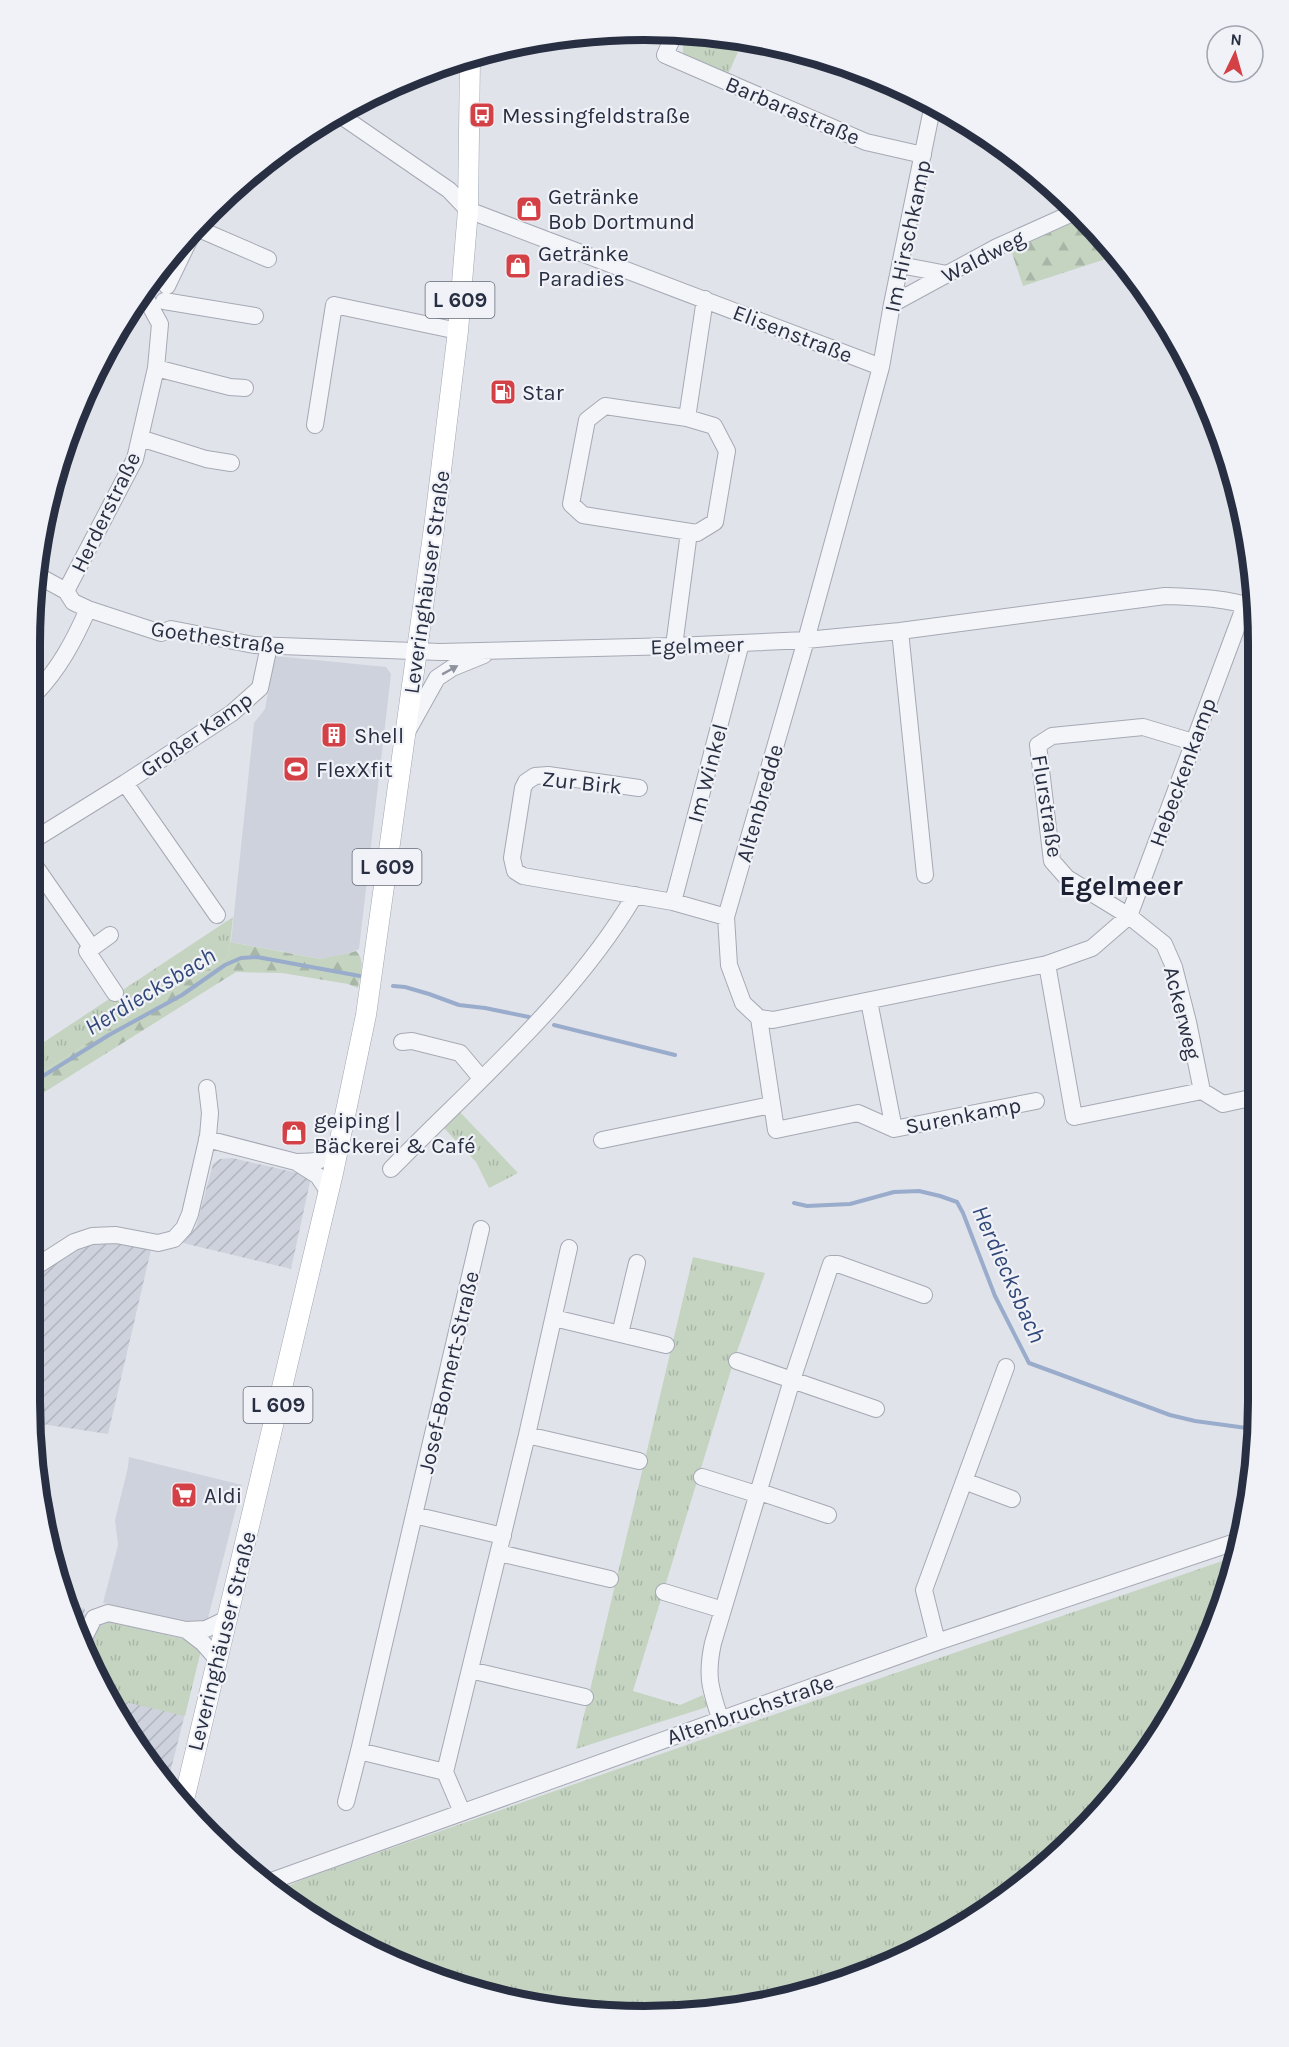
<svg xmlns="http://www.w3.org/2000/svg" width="1289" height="2047" font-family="Karla,sans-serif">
  <defs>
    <pattern id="industrial-furrows" width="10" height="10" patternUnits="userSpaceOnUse" patternTransform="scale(1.5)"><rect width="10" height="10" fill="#ced2dc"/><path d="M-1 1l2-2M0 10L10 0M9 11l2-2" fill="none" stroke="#b1b5be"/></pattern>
    <pattern id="grass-tufts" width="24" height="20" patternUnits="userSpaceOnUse" patternTransform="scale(1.5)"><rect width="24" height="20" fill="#c4d4c1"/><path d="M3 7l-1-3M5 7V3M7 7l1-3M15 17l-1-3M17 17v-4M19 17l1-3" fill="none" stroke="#a8b6a7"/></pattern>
    <pattern id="forest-firs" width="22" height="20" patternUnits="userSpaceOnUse" patternTransform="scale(1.5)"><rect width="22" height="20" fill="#c4d4c1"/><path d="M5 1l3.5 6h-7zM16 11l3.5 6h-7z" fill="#a8b6a7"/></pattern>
  </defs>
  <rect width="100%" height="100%" fill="#e1e3ea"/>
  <path fill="#ced2dc" d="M275 656 386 667 391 674 359 949 350 953 321 959 231 942 254 723 265 709Z
    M129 1457 242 1485 207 1622 187 1623 103 1603 118 1545 115 1520 128 1467Z"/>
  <path fill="url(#industrial-furrows)" d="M232 1158 298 1173 308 1178 310 1182 291 1269 183 1243 196 1227 213 1164 220 1159Z
    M154 1237 108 1434 35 1423V1259L57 1245Z
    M65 1604 85 1609 84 1614 187 1640 201 1650 167 1785 134 1744Z"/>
  <path fill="url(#grass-tufts)" d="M689 32 743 41 727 76 685 57C680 48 685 41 689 32Z
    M233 917 229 954 225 960 162 995 35 1077V1048Z
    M459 1111 518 1173 489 1188 476 1162 443 1127Z
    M693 1257 765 1273 735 1357 633 1691 680 1705 703 1695 707 1707 576 1749Z
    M1234 1557 1212 1637 1132 1777 1050 1864 986 1913 916 1954 804 1996 644 2017 525 2005 447 1984 338 1935 274 1892 306 1878 735 1728Z
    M109 1622 187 1640 201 1650 185 1716 112 1699 90 1656 98 1628Z"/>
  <path fill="url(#forest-firs)" d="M1084 218 1107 240 1118 255 1023 286 1011 250Z
    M230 942 320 959 350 953 356 951C366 961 360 974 358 988L348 984 282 973 236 972 35 1098V1077L162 995 225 960 229 954Z"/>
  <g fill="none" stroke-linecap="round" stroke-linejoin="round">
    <path stroke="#9aaccb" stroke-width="4" d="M393 986 405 987 429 994 459 1005 485 1008 529 1017
      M554 1025 675 1055
      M35 1081 109 1035 182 995 225 965 241 958 257 957 360 976
      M794 1203 807 1206 850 1204 894 1192 919 1191 940 1196 957 1202 963 1213 995 1296 1029 1363 1170 1415 1195 1421 1254 1429"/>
    <g stroke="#a6a9b4" stroke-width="18">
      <path id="minor" d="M675 32 665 55 866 142 923 155
        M933 104 892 304 881 367 806 640 726 917 729 965 743 1003 759 1018 776 1130 858 1113 894 1129 1036 1101
        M337 113 449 190 468 210 881 367
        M193 232 201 230 268 259
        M900 265 947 274
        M167 286 193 232
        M164 301 255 316
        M892 304 997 247 1077 211
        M156 368 230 387 245 388
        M605 406 687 418 714 426 727 451 715 522 697 533 583 515 571 504 587 420Z
        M687 418 705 299
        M315 425 334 305 458 331
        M140 438 206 459 231 463
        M35 574 66 591 73 602 88 609 161 633 171 629 254 645 440 652 674 646 806 640 900 631 1165 596C1195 597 1229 598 1258 609
        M66 591 135 459 156 368 160 324 148 302 142 297
        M900 631 925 875
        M674 646 689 532
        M35 694C59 669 74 641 88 609
        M408 730 437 678 452 668 484 655
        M1193 742 1143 727 1052 736 1038 745 1052 861 1067 878 1129 916 1164 944 1174 967 1188 1022 1202 1091 1223 1104 1255 1097
        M125 783 217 915
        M639 788 548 775 535 776 526 782 523 788 512 858 515 871 523 876 673 902 726 917
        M35 839 125 783 232 713 260 688 269 646
        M35 866 92 948 87 951 115 993
        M673 902 741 643
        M92 948 110 935
        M1047 964 1074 1117 1202 1091
        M869 1001 894 1129
        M759 1018 773 1020 1047 964 1092 948 1129 916 1245 605
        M402 1042 412 1041 460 1053 481 1078
        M207 1139 296 1162 318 1176 328 1191
        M602 1140 771 1105
        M297 1162C322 1161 326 1163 339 1140
        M391 1169C475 1083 574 999 635 895
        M35 1267 74 1242 92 1236 116 1235 158 1243 174 1239 184 1228 190 1214 208 1136 210 1113 207 1088
        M554 1318 666 1345
        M620 1334 637 1263
        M737 1361 876 1409
        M527 1435 639 1461
        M702 1477 756 1494
        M964 1481 1012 1499
        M757 1491 828 1515
        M414 1515 481 1229
        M499 1553 610 1579
        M664 1592 723 1610
        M186 1630 203 1643 217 1659
        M83 1640 94 1618 108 1613 186 1630 206 1629 227 1619
        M937 1642 924 1590 1006 1367
        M470 1670 585 1697
        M720 1718C710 1688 706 1675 713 1643L792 1380 831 1264H838L924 1295
        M445 1772 359 1751 414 1515 503 1536
        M346 1802 359 1751
        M462 1812 445 1772 527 1435 569 1248
        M263 1884 937 1642 1238 1541"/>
    </g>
    <g stroke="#9fa6b6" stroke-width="21">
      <path id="major" d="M183 1804 333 1173 366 1015 434 528 458 331 468 210 470 57"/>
    </g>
    <use href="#minor" stroke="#f3f5f8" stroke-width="16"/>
    <use href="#major" stroke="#fff" stroke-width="20"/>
  </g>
  <defs><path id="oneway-solid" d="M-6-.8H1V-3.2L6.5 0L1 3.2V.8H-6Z" transform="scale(1.5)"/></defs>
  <use fill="#8e929d" href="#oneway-solid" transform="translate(450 670) rotate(-29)"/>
  <defs>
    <g id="bus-square" transform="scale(1.35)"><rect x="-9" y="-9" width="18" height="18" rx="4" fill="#d34146" stroke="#f0f2f7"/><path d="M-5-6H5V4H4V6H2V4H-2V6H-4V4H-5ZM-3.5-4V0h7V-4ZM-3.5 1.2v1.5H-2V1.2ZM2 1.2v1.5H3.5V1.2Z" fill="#fff"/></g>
    <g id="shop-square" transform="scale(1.35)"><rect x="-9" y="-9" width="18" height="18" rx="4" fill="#d34146" stroke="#f0f2f7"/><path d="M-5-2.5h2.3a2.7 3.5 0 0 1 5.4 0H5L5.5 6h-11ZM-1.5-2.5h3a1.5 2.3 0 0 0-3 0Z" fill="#fff"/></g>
    <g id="fuel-square" transform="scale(1.35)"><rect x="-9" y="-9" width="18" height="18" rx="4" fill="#d34146" stroke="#f0f2f7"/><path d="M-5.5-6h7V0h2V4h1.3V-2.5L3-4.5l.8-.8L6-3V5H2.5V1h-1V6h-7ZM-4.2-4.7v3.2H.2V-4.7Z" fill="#fff"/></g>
    <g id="building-square" transform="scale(1.35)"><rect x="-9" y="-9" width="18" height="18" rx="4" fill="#d34146" stroke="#f0f2f7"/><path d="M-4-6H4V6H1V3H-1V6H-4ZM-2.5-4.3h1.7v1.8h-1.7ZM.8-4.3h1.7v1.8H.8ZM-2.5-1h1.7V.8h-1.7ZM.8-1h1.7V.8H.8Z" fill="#fff"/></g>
    <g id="stadium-square" transform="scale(1.35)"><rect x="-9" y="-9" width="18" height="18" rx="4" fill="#d34146" stroke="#f0f2f7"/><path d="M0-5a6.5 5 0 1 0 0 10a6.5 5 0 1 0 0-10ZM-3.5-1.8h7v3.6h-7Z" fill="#fff"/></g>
    <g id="supermarket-square" transform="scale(1.35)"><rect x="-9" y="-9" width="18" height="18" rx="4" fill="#d34146" stroke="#f0f2f7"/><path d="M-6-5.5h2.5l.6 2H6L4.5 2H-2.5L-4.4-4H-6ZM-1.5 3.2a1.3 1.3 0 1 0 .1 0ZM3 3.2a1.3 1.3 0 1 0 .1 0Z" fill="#fff"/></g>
  </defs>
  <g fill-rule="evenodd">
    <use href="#bus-square" x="482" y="115"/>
    <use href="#shop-square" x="529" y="209"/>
    <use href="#shop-square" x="518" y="266"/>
    <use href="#fuel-square" x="503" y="392"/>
    <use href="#building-square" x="334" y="735"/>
    <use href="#stadium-square" x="296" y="769"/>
    <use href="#shop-square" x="294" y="1133"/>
    <use href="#supermarket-square" x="184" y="1495"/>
  </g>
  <g text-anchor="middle" stroke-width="4.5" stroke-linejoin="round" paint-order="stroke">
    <g fill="#f0f2f7" stroke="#646a78" stroke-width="1.5">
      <rect x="425.5" y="282" width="69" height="36" rx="4.5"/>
      <rect x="352.5" y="849" width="69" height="36" rx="4.5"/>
      <rect x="243.5" y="1387" width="69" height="36" rx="4.5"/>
    </g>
    <g font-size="21" font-weight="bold" fill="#282f42">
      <text x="460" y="307">L 609</text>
      <text x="387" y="874">L 609</text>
      <text x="278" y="1412">L 609</text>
    </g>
    <g font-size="22" fill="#282f42" stroke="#f0f2f7">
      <text transform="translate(793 110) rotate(23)" y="8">Barbarastraße</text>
      <text transform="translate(907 236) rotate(-78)" y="8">Im Hirschkamp</text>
      <text transform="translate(983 256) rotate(-27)" y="8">Waldweg</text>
      <text transform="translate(793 333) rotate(21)" y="8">Elisenstraße</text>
      <text transform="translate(105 512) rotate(-64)" y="8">Herderstraße</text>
      <text transform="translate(426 582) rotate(-82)" y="8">Leveringhäuser Straße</text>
      <text transform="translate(218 637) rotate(8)" y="8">Goethestraße</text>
      <text transform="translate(697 645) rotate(-2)" y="8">Egelmeer</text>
      <text transform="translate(196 734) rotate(-35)" y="8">Großer Kamp</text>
      <text transform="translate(1182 772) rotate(-70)" y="8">Hebeckenkamp</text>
      <text transform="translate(707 773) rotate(-75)" y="8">Im Winkel</text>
      <text transform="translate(582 782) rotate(6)" y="8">Zur Birk</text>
      <text transform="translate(759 803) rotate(-74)" y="8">Altenbredde</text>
      <text transform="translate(1048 806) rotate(81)" y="8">Flurstraße</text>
      <text transform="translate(1183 1013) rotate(76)" y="8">Ackerweg</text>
      <text transform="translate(963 1115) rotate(-11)" y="8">Surenkamp</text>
      <text transform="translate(448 1372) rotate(-77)" y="8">Josef-Bomert-Straße</text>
      <text transform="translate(221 1641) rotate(-76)" y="8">Leveringhäuser Straße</text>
      <text transform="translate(750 1709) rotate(-19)" y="8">Altenbruchstraße</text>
    </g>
    <g font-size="22" fill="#282f42" stroke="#f0f2f7" text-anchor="start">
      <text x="502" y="123">Messingfeldstraße</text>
      <text x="548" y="204">Getränke<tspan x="548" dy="25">Bob Dortmund</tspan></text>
      <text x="538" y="261">Getränke<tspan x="538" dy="25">Paradies</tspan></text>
      <text x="522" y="400">Star</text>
      <text x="354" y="743">Shell</text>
      <text x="316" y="777">FlexXfit</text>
      <text x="314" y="1128">geiping |<tspan x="314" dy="25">Bäckerei &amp; Café</tspan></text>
      <text x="204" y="1503">Aldi</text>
    </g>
    <g font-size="24" font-style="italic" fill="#314878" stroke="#f0f2f7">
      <text transform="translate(150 991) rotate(-31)" y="8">Herdiecksbach</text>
      <text transform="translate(1009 1274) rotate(66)" y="8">Herdiecksbach</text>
    </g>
    <g font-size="28" font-weight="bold" fill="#1b2033" stroke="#f0f2f7">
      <text x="1121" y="895">Egelmeer</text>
    </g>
  </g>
  <path d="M0 0H1289V2047H0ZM644 40H644A604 604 0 0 1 1248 644V1402A604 604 0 0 1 644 2006H644A604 604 0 0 1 40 1402V644A604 604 0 0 1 644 40Z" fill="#f0f2f7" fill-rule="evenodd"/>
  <path fill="none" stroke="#282f42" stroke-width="8" d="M644 40H644A604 604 0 0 1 1248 644V1402A604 604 0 0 1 644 2006H644A604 604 0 0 1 40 1402V644A604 604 0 0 1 644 40Z"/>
  <g transform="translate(1235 54) rotate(5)"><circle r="28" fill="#f0f2f7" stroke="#a0a4af" stroke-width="1.5"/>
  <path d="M0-4.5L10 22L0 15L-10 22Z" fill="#d34146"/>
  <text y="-9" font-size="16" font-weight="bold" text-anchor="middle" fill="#282f42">N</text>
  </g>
</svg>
